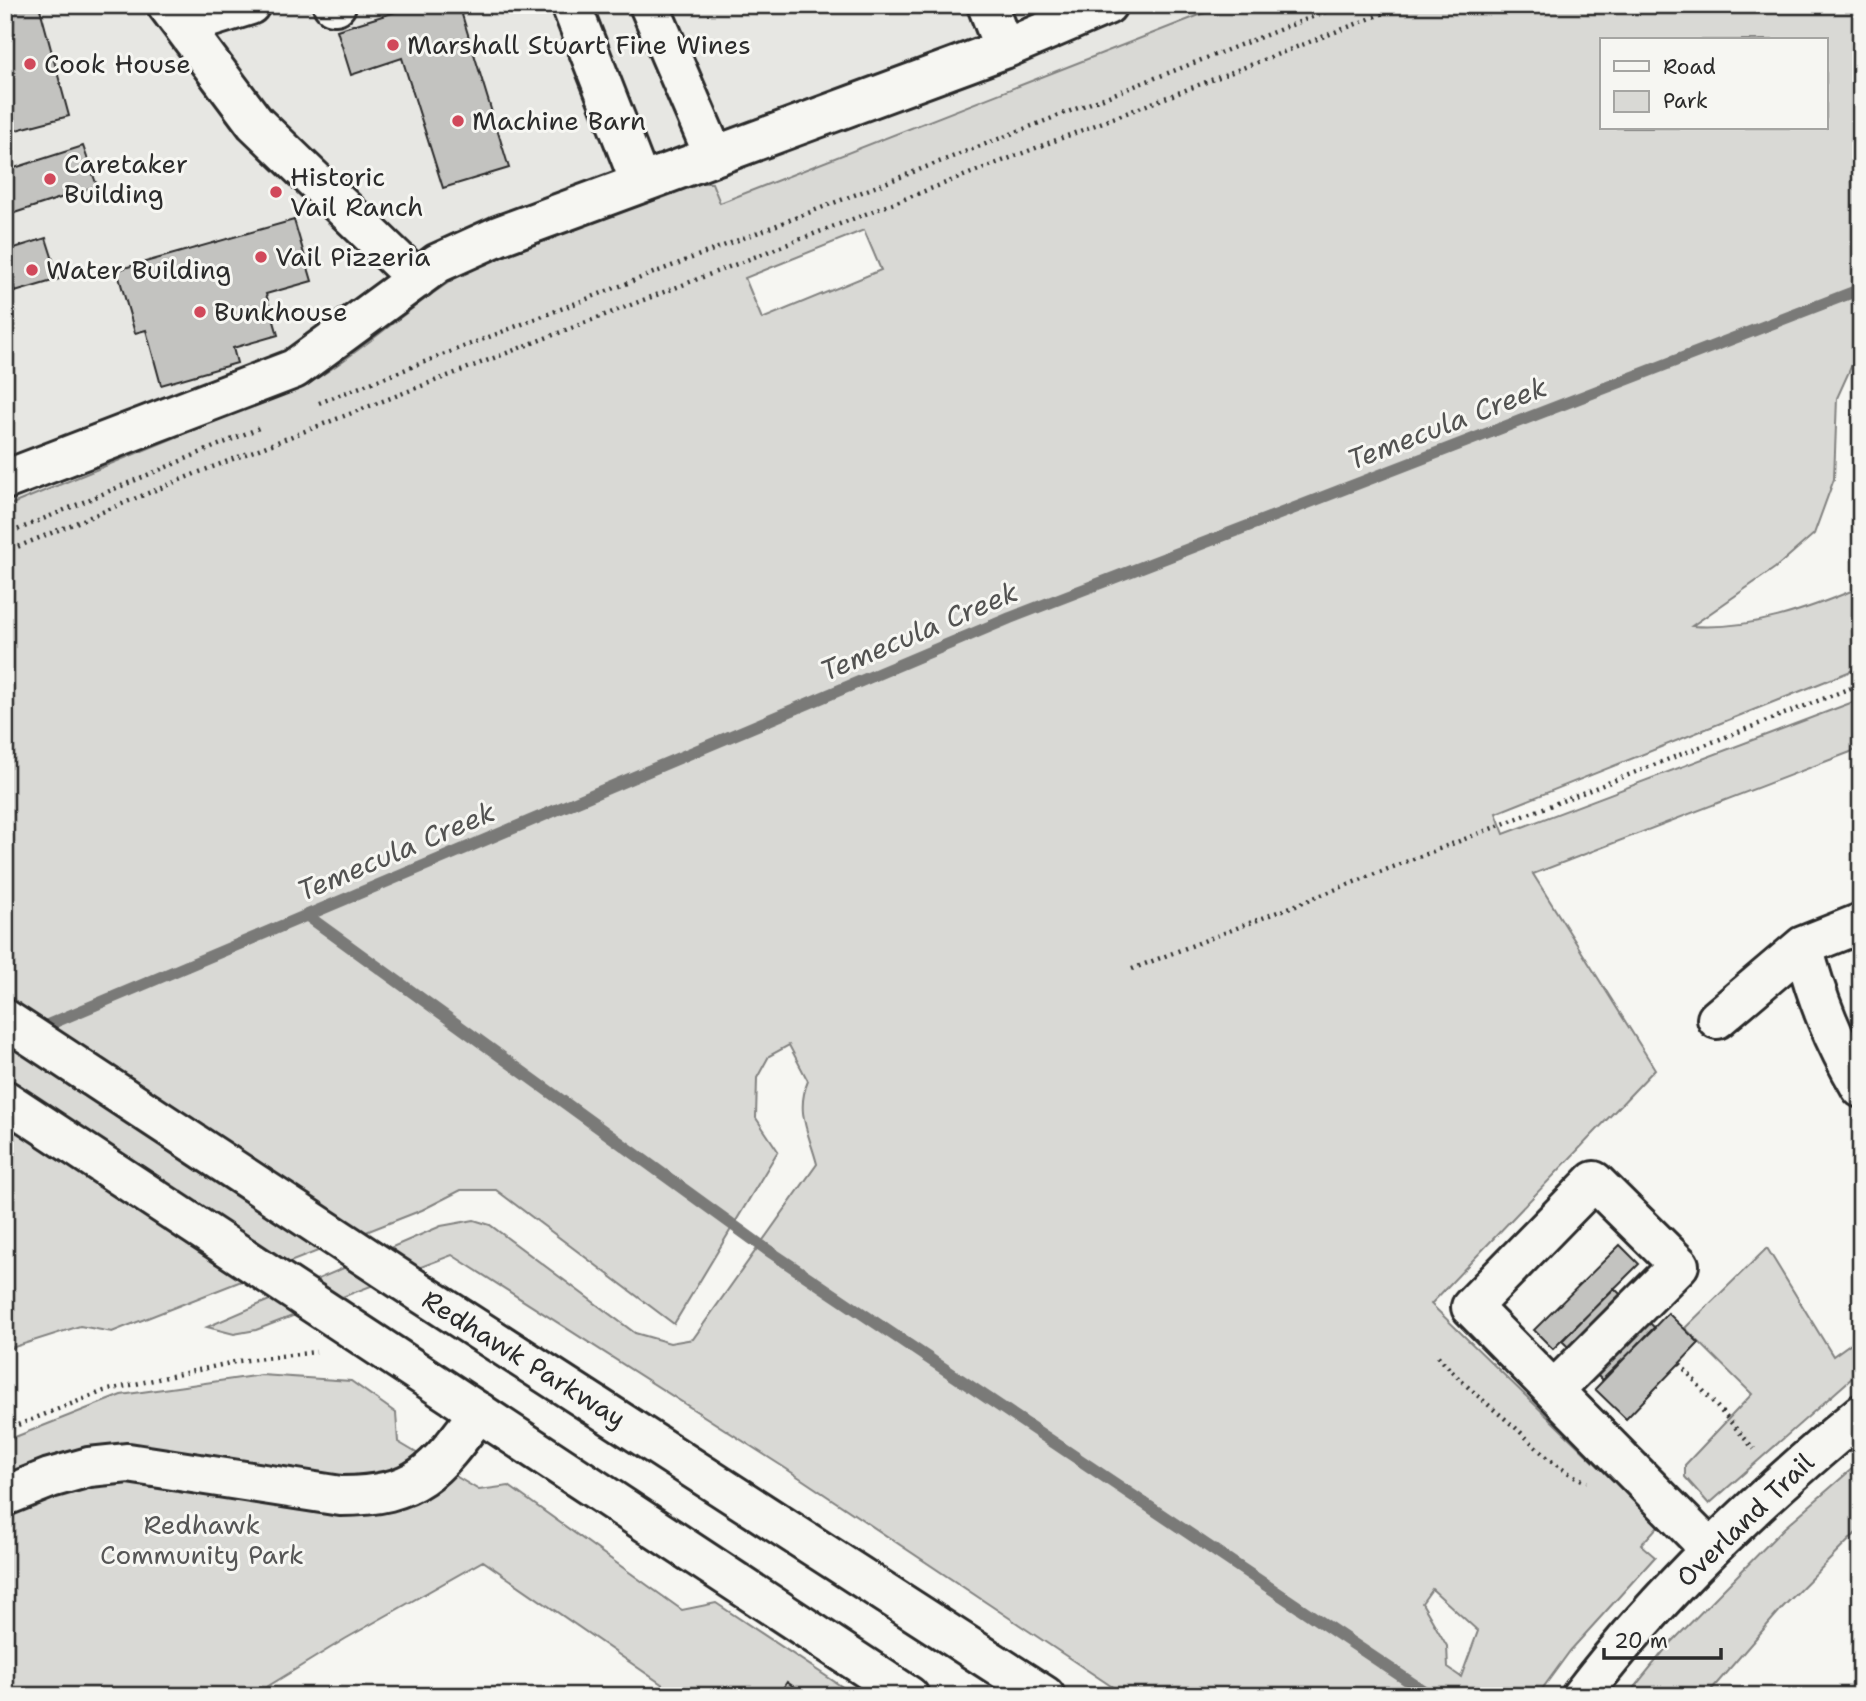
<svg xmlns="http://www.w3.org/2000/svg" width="1866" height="1701" font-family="'Shantell Sans',sans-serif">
  <rect width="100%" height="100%" fill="#f6f6f2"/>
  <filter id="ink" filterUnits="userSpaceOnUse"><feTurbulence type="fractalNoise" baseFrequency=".0143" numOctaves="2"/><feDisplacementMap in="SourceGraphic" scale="14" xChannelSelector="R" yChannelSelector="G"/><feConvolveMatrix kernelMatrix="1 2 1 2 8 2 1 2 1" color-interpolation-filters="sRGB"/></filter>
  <g filter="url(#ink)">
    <path fill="#e7e7e3" d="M5 5H1319L635 274 5 527Z"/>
    <path fill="#d9d9d5" stroke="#828280" stroke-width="2" fill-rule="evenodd" d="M1225 5H1861V345L1837 398 1834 479 1814 534 1775 568 1692 626C1751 630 1806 610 1861 587V667L1496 813 1504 834 1861 699V748L1533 874 1655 1069 1431 1304 1659 1525 1641 1545 1655 1557 1570 1651 1537 1696H1126L785 1468 452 1255 256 1330 234 1334 207 1327 441 1226 474 1220 490 1225 635 1333 670 1343 693 1339 817 1164C809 1133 795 1112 808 1081L789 1045 769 1056 757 1078 756 1118 778 1151 674 1324 496 1190H461L422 1210 112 1332 80 1326 5 1350V507L311 382C366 349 413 303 468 270L695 183H712L720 203ZM1602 40H1826V128H1602ZM864 230 881 270 762 319 745 278ZM1432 1589 1478 1631 1461 1677 1448 1668 1447 1646 1422 1603Z
      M1767 1248 1833 1356 1861 1336V1370L1709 1504 1685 1477V1465L1752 1394 1685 1328Z
      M261 1375 351 1381 396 1413 398 1442 479 1490 509 1486 682 1610 716 1603 856 1696H679L483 1561 345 1639 252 1696H5V1441L121 1395Z
      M1861 1461V1528L1782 1608 1706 1696H1627L1667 1647 1784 1528Z"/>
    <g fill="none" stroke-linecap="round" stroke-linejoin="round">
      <path stroke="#7a7a78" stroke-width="12" d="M309 917 766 1249 1431 1696
        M5 1043 1010 618 1861 289"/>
    </g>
    <path fill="#c3c3c0" stroke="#2b2b2b" stroke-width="2" d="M30 5H39L69 116 5 133V12Z
      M418 5H459L509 168 443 188 402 58 351 75 337 30Z
      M83 146 97 186 5 216V171Z
      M294 220 312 281 266 294 278 335 233 348 237 363 161 385 146 330 135 333 117 270Z
      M46 238 59 279 15 292 5 251Z
      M1620 1245 1639 1264 1553 1349 1534 1330Z
      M1614 1288 1655 1328 1602 1380 1562 1341Z
      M1668 1313 1699 1343 1626 1419 1595 1389Z
      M787 1682 807 1696H778Z"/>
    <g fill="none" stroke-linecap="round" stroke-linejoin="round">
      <g stroke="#2b2b2b" stroke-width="44">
        <path id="minor" d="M167 5 255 123 417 279
          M333 5H336
          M571 5 640 182
          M649 5 714 156
          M987 5 1004 49
          M183 26 250 5
          M5 480 294 369 438 263 498 236 1004 49 1107 5
          M1803 946C1817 1000 1833 1040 1861 1088
          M1717 1019 1803 946 1861 923
          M1554 1390 1679 1265 1594 1181 1471 1307 1710 1549
          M5 1496 50 1478 89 1467 128 1463 341 1496C418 1496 436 1470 479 1412
          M1581 1696C1662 1590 1758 1499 1861 1414"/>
      </g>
      <g stroke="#2b2b2b" stroke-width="44">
        <path id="major" d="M5 1019 421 1293 1045 1696
          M5 1100 909 1696"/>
      </g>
      <path stroke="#2b2b2b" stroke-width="4.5" stroke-dasharray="2 5" stroke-linecap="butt" d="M319 403 1343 5
        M5 535 259 428
        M5 552 197 473 1405 5
        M1132 969 1861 684
        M1438 1356C1460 1382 1484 1401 1510 1423 1540 1448 1549 1466 1587 1482
        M1680 1364 1754 1449
        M5 1430 104 1391 239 1361 316 1352
        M1638 1694 1640 1696"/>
      <use href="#minor" stroke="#f6f6f2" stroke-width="38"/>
      <use href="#major" stroke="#f6f6f2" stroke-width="38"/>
    </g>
  </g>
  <g fill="#d1495b" stroke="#f6f6f2" stroke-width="2.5">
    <circle cx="393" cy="45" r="7"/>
    <circle cx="30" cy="64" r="7"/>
    <circle cx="458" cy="121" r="7"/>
    <circle cx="50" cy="179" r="7"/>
    <circle cx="276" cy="192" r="7"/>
    <circle cx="261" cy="257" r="7"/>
    <circle cx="32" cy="270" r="7"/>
    <circle cx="200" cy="312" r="7"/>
  </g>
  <g text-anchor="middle" stroke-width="6" stroke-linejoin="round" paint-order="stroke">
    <g font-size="26" fill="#2b2b2b" stroke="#f6f6f2" text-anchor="start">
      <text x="407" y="54">Marshall Stuart Fine Wines</text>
      <text x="44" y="73">Cook House</text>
      <text x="472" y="130">Machine Barn</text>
      <text x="64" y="173">Caretaker<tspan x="64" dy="30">Building</tspan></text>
      <text x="290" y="186">Historic<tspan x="290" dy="30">Vail Ranch</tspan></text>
      <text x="275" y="266">Vail Pizzeria</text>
      <text x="46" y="279">Water Building</text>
      <text x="214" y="321">Bunkhouse</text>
    </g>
    <g font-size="26" fill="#2b2b2b" stroke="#f6f6f2">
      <text transform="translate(524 1359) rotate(32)" y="9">Redhawk Parkway</text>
      <text transform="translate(1745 1520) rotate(-44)" y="9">Overland Trail</text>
    </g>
    <g font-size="26" fill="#565656" stroke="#f6f6f2">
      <text x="202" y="1534">Redhawk<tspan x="202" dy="30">Community Park</tspan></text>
    </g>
    <g font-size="28" font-style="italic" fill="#525251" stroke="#f6f6f2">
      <text transform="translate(1447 423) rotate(-21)" y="10">Temecula Creek</text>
      <text transform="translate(919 631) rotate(-23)" y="10">Temecula Creek</text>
      <text transform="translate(396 851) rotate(-23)" y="10">Temecula Creek</text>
    </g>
  </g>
  <rect width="1866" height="1701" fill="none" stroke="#f6f6f2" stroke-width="28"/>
  <rect x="14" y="14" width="1838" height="1673" fill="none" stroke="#2b2b2b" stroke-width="2.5" filter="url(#ink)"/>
  <rect x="1600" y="38" width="228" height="91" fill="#f6f6f2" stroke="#a5a5a2" stroke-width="2"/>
  <rect x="1614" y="61" width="35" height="10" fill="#f6f6f2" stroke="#a5a5a2" stroke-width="2"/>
  <text x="1663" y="74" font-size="21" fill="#2b2b2b">Road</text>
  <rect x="1614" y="91" width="35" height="21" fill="#d9d9d5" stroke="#a5a5a2" stroke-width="2"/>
  <text x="1663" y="108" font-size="21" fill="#2b2b2b">Park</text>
  <path d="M1604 1648v10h117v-10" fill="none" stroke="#2b2b2b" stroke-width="3.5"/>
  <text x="1614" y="1648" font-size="21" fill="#2b2b2b" stroke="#f6f6f2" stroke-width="5" paint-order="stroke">20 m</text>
</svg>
